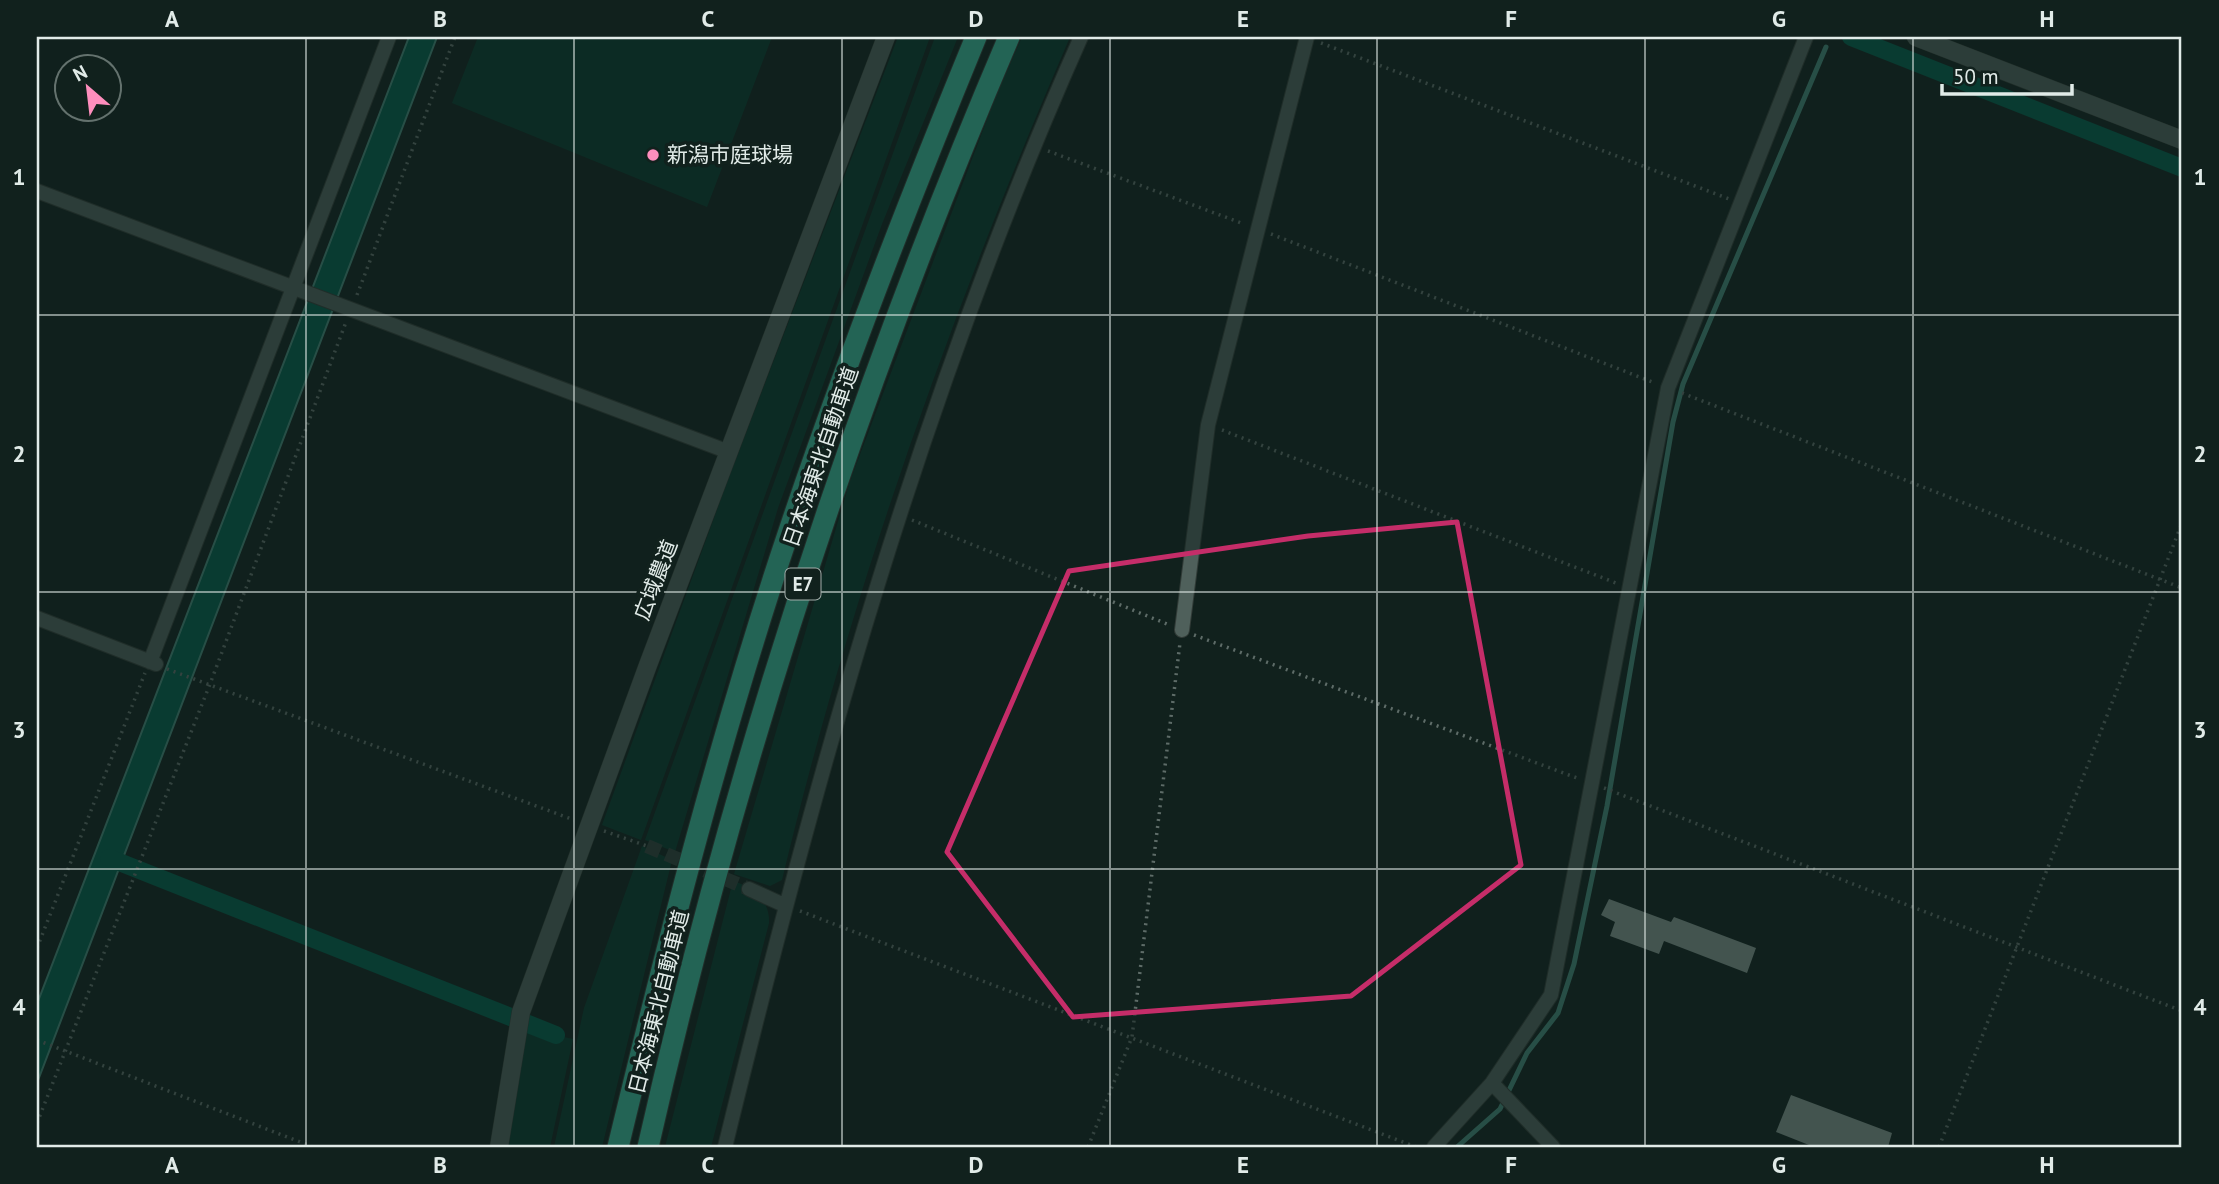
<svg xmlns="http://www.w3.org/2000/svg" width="2219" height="1184" font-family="'PT Sans','Noto Sans JP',sans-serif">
  <rect width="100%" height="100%" fill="#11211d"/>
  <path fill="#08392e" d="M478 37H772L707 207 452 103Z
    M898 37H930L641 840 602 825 726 485Z
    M935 37H958L882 224 778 508 675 852 645 840Z
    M1022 37H1070C952 309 851 591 782 880L770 886 734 874 850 481 996 96Z
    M642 846 672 860 602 1147H554L584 1008Z
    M733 881C753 887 770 900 769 923L711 1147H665Z
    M526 1029 573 1039 550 1147H504Z"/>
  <path fill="#005b4a" stroke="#448679" stroke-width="2" d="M409 37H437L37 1083V1004Z"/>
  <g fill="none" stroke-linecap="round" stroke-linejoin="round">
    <path stroke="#448679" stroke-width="5" d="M1457 1147 1500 1109 1527 1053 1558 1013 1574 964 1607 806 1673 422 1683 384 1826 47"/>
    <path stroke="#005b4a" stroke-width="18" d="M1851 37 2182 168
      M109 858 556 1035"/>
  </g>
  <path fill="#80928d" d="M1609 899 1671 922 1674 917 1756 948 1747 973 1664 941 1659 954 1610 936 1615 922 1601 915Z
    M1791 1095 1892 1133 1888 1147H1814L1776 1132Z"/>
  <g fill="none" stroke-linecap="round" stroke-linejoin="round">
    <path stroke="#303f3b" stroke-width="14" stroke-dasharray="14 7" stroke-linecap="butt" d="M647 846 749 889"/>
    <g stroke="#323c38" stroke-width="16">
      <path id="minor" d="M37 191 729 452
        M37 618 156 664
        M1182 630 1208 425 1307 37
        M150 662 389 37
        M749 889 784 905
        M1492 1083 1553 1147
        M725 1147C817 770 922 393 1081 37
        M1434 1147 1492 1083 1551 995 1668 388 1806 37"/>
    </g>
    <g stroke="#323c38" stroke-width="19">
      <path id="tertiary" d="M1916 37 2182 140
        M499 1147 521 1012 648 665 886 37"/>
    </g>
    <g stroke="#323c38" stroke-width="23">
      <path id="motorway" d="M618 1147C668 940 721 733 789 531 845 364 909 200 976 37
        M648 1147C734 768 856 395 1009 37"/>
    </g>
    <path stroke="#5e6c68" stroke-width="3.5" stroke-dasharray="2 5" stroke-linecap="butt" d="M1321 43 1729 199
      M1048 151 1244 224
      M1271 234 1655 383
      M357 295 455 37
      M1682 393 2182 588
      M1222 430 1616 583
      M912 520 1167 624
      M1194 635 1577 778
      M167 669 574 820
      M1604 788 2182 1011
      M604 831 647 846
      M800 911 1416 1147
      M37 948 145 673
      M37 1040 313 1147
      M37 1123 210 684 346 322
      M1088 1147 1132 1037 1180 643
      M1939 1147 2182 523"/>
    <use href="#minor" stroke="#4f605b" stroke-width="14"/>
    <use href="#tertiary" stroke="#4f605b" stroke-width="18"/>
    <use href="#motorway" stroke="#3bb599" stroke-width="21"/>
  </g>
  <path d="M0 0H2219V1184H0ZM1457 522 1521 865 1351 996 1073 1017 947 852 1069 571 1308 536Z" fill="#11211d" fill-opacity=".55" fill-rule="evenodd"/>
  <path fill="none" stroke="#c52d69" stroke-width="5" stroke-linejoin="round" d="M1457 522 1521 865 1351 996 1073 1017 947 852 1069 571 1308 536Z"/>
  <path fill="none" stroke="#e1ebe8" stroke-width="2" stroke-opacity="0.55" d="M306 37V1147M574 37V1147M842 37V1147M1110 37V1147M1377 37V1147M1645 37V1147M1913 37V1147M37 315H2182M37 592H2182M37 869H2182"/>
  <circle fill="#fe8ebd" stroke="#11211d" stroke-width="2.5" cx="653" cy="155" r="7"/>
  <g text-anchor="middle" stroke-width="7" stroke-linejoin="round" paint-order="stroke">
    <rect fill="#11211d" stroke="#a3aeab" stroke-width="2" x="785.5" y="568.5" width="35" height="31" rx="5"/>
    <g font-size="19" font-weight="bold" fill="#e1ebe8">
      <text x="803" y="591">E7</text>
    </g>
    <g font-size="21" fill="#e1ebe8" stroke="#11211d" text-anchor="start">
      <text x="667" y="162">新潟市庭球場</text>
    </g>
    <g font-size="21" fill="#e1ebe8" stroke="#11211d">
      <text transform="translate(821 457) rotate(-71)" y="7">日本海東北自動車道</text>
      <text transform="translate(656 580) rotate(-69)" y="7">広域農道</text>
      <text transform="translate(659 1002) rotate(-76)" y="7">日本海東北自動車道</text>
    </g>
  </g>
  <rect width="2219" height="1184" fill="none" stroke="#11211d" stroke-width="77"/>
  <g transform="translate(88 88) rotate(332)"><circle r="33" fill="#11211d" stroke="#64726e" stroke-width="2"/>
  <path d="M0-5L12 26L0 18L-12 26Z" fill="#fe8ebd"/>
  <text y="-10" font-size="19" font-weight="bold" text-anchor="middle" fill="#e1ebe8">N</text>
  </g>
  <path d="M1942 84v10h130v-10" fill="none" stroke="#e1ebe8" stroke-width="3.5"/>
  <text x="1953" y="84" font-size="21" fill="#e1ebe8" stroke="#11211d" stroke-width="5" paint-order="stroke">50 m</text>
  <rect x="38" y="38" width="2142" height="1108" fill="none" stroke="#e1ebe8" stroke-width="2.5"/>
  <g font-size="23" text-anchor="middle" font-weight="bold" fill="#e1ebe8">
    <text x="172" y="27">A</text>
    <text x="440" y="27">B</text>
    <text x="708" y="27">C</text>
    <text x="976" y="27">D</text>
    <text x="1243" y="27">E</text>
    <text x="1511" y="27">F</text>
    <text x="1779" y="27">G</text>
    <text x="2047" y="27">H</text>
    <text x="19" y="185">1</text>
    <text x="2200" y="185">1</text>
    <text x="19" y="462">2</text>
    <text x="2200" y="462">2</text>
    <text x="19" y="738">3</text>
    <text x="2200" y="738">3</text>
    <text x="19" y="1015">4</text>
    <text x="2200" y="1015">4</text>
    <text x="172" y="1173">A</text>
    <text x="440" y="1173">B</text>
    <text x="708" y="1173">C</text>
    <text x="976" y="1173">D</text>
    <text x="1243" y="1173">E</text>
    <text x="1511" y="1173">F</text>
    <text x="1779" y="1173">G</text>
    <text x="2047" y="1173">H</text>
  </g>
</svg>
